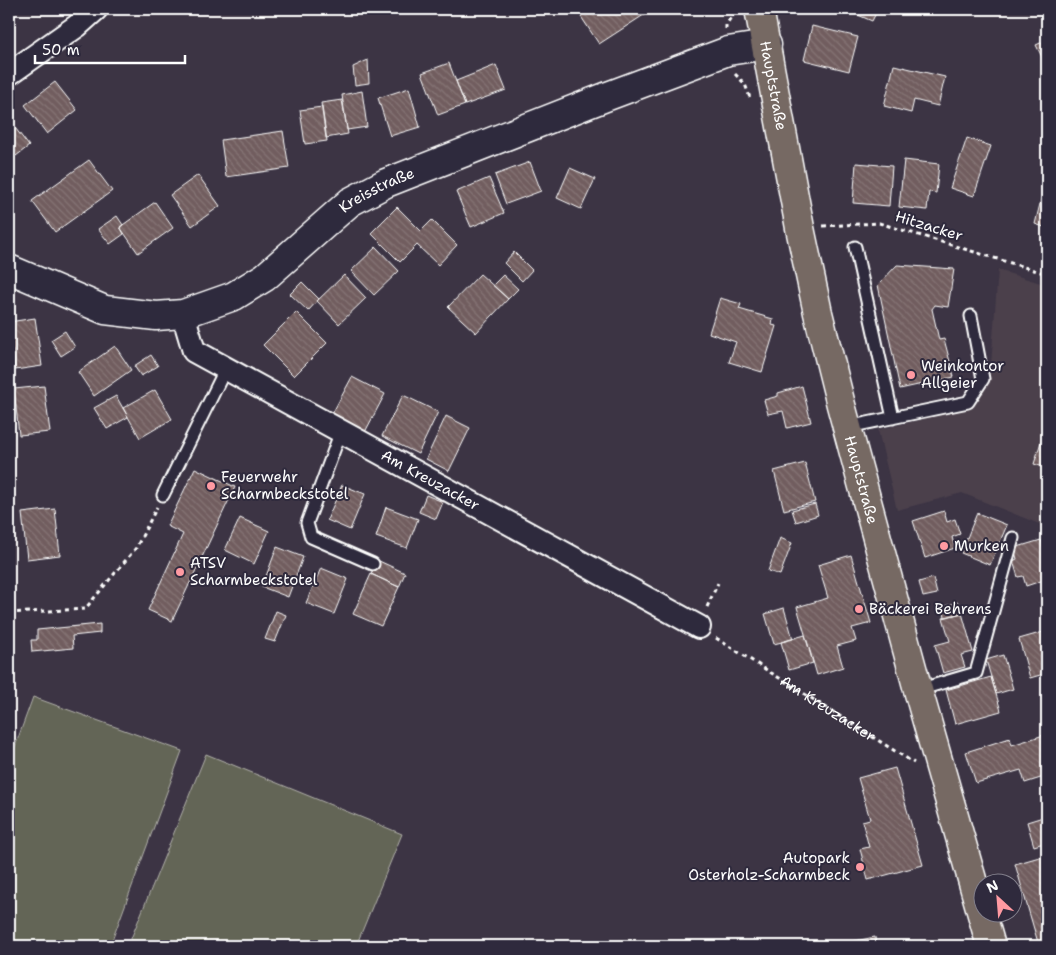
<svg xmlns="http://www.w3.org/2000/svg" width="1056" height="955" font-family="'Shantell Sans',sans-serif">
  <defs>
    <pattern id="building-back-hatch" width="6" height="6" patternUnits="userSpaceOnUse" patternTransform="scale(1.25)"><rect width="6" height="6" fill="#715d5e"/><path d="M-1 5l2 2M0 0l6 6M5-1l2 2" fill="none" stroke="#867576"/></pattern>
  </defs>
  <rect width="100%" height="100%" fill="#3c3444"/>
  <filter id="ink" filterUnits="userSpaceOnUse"><feTurbulence type="fractalNoise" baseFrequency=".02" numOctaves="2"/><feDisplacementMap in="SourceGraphic" scale="10" xChannelSelector="R" yChannelSelector="G"/><feConvolveMatrix kernelMatrix="1 2 1 2 8 2 1 2 1" color-interpolation-filters="sRGB"/></filter>
  <g filter="url(#ink)">
    <path fill="#4c404c" d="M998 270 1047 285V527L962 493 897 510 878 430 973 407 990 380Z"/>
    <path fill="#646557" stroke="#b2b2ab" d="M33 697 182 751 110 946H9V763Z
      M206 754 402 834 356 946H128Z"/>
    <path fill="url(#building-back-hatch)" stroke="#fff" d="M583 9H653L599 44 578 12Z
      M844 9H878L872 21Z
      M812 26 858 37 849 71 804 60Z
      M1047 40V67L1036 45Z
      M368 60 369 83 355 85 353 67Z
      M449 63 465 105 438 115 422 73Z
      M496 65 506 90 465 105 456 81Z
      M894 65 945 77 938 106 914 100 911 113 884 106Z
      M55 82 77 110 47 134 25 105Z
      M409 88 420 127 390 136 378 98Z
      M362 91 367 127 347 130 342 95Z
      M342 100 348 134 326 138 321 103Z
      M322 107 327 141 305 144 300 110Z
      M9 120 29 146 16 156 9 147Z
      M283 131 289 168 226 177 221 140Z
      M967 138 991 146 974 196 950 188Z
      M89 160 112 191 55 232 32 201Z
      M904 160 939 164 936 193 929 192 927 210 899 207Z
      M530 162 541 191 506 204 495 175Z
      M856 163 892 166 889 206 853 203Z
      M570 168 595 179 581 209 557 198Z
      M198 175 220 206 192 226 170 195Z
      M489 178 504 213 471 227 456 192Z
      M1045 184 1047 185V228L1035 224Z
      M155 202 173 228 138 253 120 227Z
      M397 207 421 231 432 220 457 245 438 265 417 245 400 262 371 233Z
      M117 216 123 225 120 227 124 234 110 244 98 229Z
      M376 247 399 271 374 295 351 271Z
      M514 252 532 270 522 281 504 263Z
      M897 265 954 269 948 307 935 305 932 309 939 340 944 339 954 377 900 389 878 285Z
      M480 274 508 299 476 333 448 307Z
      M344 275 366 298 339 324 317 301Z
      M503 275 518 289 508 299 493 285Z
      M302 282 319 299 308 311 290 294Z
      M720 298 741 304 739 309 773 319 772 325 776 326 762 372 729 362 736 342 709 333Z
      M296 312 327 343 294 376 263 345Z
      M35 318 42 366 15 370 9 322Z
      M65 331 75 347 61 356 51 340Z
      M115 346 131 370 94 396 78 372Z
      M151 355 158 366 141 376 134 366Z
      M352 377 385 394 365 432 332 414Z
      M44 386 50 432 19 435 14 389Z
      M802 386 811 422 787 428 783 411 768 414 764 400 778 396V393Z
      M155 390 172 419 140 438 123 408Z
      M403 395 438 412 418 454 382 436Z
      M116 396 128 417 107 429 94 408Z
      M446 416 470 428 449 471 426 459Z
      M1047 423V468L1034 464Z
      M805 463 815 502 784 510 774 471Z
      M195 468 235 487 172 621 148 610 183 534 167 526Z
      M342 485 365 494 350 530 327 520Z
      M426 495 443 502 436 519 419 512Z
      M815 504 818 515 796 522 792 510Z
      M386 507 418 519 407 548 376 537Z
      M55 509 60 555 27 559 22 513Z
      M944 511 947 522 955 519 960 534 952 537 955 548 925 558 913 521Z
      M977 513 1007 525 990 565 961 553Z
      M240 518 269 531 254 564 225 550Z
      M780 538 792 543 780 575 768 571Z
      M1041 540 1047 562V579L1026 586 1023 576 1018 577 1013 561 1017 559 1014 548Z
      M277 547 303 557 288 597 262 587Z
      M851 555 871 623 852 628 856 641 837 646 843 667 817 675 797 607 828 598 818 565Z
      M377 560 405 573 399 587 371 574Z
      M321 568 348 579 334 614 306 603Z
      M371 574 399 587 381 626 353 614Z
      M933 578 937 594 923 597 919 582Z
      M958 602 962 613 945 617 942 607Z
      M784 608 793 639 774 644 765 614Z
      M276 611 286 615 275 642 265 639Z
      M962 613 973 652 961 655 965 667 943 673 935 645 950 641 943 618Z
      M100 624V633L72 636 73 648 32 652 31 640H37V630Z
      M1047 631V673L1030 678 1019 639Z
      M805 635 813 663 789 670 781 642Z
      M1003 655 1013 689 996 694 986 660Z
      M991 677 1001 711 955 724 946 690Z
      M1047 734V776L1025 783 1021 770 976 783 966 752 1010 738 1012 745Z
      M895 768 923 865 868 880 860 849 869 847 862 821 870 819 858 778Z
      M1043 817 1047 834V842L1034 846 1027 822Z
      M1043 856 1047 872V944L1039 946 1015 864Z
      M875 937 876 946H830Z"/>
    <g fill="none" stroke-linecap="round" stroke-linejoin="round">
      <g stroke="#fff" stroke-width="15">
        <path id="service" d="M855 247 893 418
          M848 427 968 402 983 379 971 316
          M341 431 307 523 311 537 373 564
          M163 495 226 368
          M918 690 976 673 1013 538"/>
      </g>
      <g stroke="#fff" stroke-width="26">
        <g id="minor">
          <path d="M9 74 77 26 96 9"/>
          <path id="s2" d="M183 314 194 351 699 627"/>
        </g>
      </g>
      <g stroke="#fff" stroke-width="31">
        <g id="tertiary">
          <path id="s3" d="M9 269 105 310 156 316 183 314 234 296 265 277 350 202 386 183 608 96 728 51 767 45"/>
        </g>
      </g>
      <g stroke="#fff" stroke-width="31">
        <g id="primary">
          <path id="s4" d="M759 9 800 228 818 313 841 405 918 690 991 946"/>
        </g>
      </g>
      <g stroke="#fff" stroke-width="3" stroke-dasharray="4 4" stroke-linecap="butt">
        <path d="M726 29V25L735 11"/>
        <path d="M735 74 745 84 750 98"/>
        <path d="M823 226 879 223 1047 274"/>
        <path d="M707 607 718 583"/>
        <path d="M9 613 85 609 136 548 157 507"/>
        <path id="s1" d="M716 638 914 763"/>
      </g>
      <use href="#service" stroke="#2f2a3d" stroke-width="11"/>
      <use href="#minor" stroke="#2f2a3d" stroke-width="22"/>
      <use href="#tertiary" stroke="#2f2a3d" stroke-width="28"/>
      <use href="#primary" stroke="#766964" stroke-width="28"/>
    </g>
  </g>
  <g fill="#ff9aa2" stroke="#2f2a3d" stroke-width="2">
    <circle cx="911" cy="375" r="5"/>
    <circle cx="211" cy="486" r="5"/>
    <circle cx="944" cy="546" r="5"/>
    <circle cx="180" cy="572" r="5"/>
    <circle cx="859" cy="609" r="5"/>
    <circle cx="860" cy="867" r="5"/>
  </g>
  <g text-anchor="middle" stroke-width="4" stroke-linejoin="round" paint-order="stroke">
    <g font-size="15" fill="#fff" stroke="#2f2a3d">
      <text dy="5" stroke="none"><textPath href="#s4" startOffset="78">Hauptstraße</textPath></text>
      <text dy="5" stroke="none"><textPath href="#s3" startOffset="416">Kreisstraße</textPath></text>
      <text transform="translate(929 226) rotate(17)" y="5">Hitzacker</text>
      <text dy="5" stroke="none"><textPath href="#s2" startOffset="308">Am Kreuzacker</textPath></text>
      <text dy="5" stroke="none"><textPath href="#s4" startOffset="482">Hauptstraße</textPath></text>
      <text dy="5" stroke="none"><textPath href="#s1" startOffset="132">Am Kreuzacker</textPath></text>
    </g>
    <g font-size="15" fill="#fff" stroke="#2f2a3d" text-anchor="start">
      <text x="921" y="371">Weinkontor<tspan x="921" dy="17">Allgeier</tspan></text>
      <text x="221" y="482">Feuerwehr<tspan x="221" dy="17">Scharmbeckstotel</tspan></text>
      <text x="954" y="551">Murken</text>
      <text x="190" y="568">ATSV<tspan x="190" dy="17">Scharmbeckstotel</tspan></text>
      <text x="869" y="614">Bäckerei Behrens</text>
      <text x="850" y="863" text-anchor="end">Autopark<tspan x="850" dy="17">Osterholz-Scharmbeck</tspan></text>
    </g>
  </g>
  <rect width="1056" height="955" fill="none" stroke="#2f2a3d" stroke-width="30"/>
  <rect x="15" y="15" width="1026" height="925" fill="none" stroke="#fff" stroke-width="2" filter="url(#ink)"/>
  <g transform="translate(998 898) rotate(334)"><circle r="24" fill="#2f2a3d" stroke="#827f8b"/>
  <path d="M0-4L9 19L0 12L-9 19Z" fill="#ff9aa2"/>
  <text y="-8" font-size="14" font-weight="bold" text-anchor="middle" fill="#ffffff">N</text>
  </g>
  <path d="M35 55v8h150v-8" fill="none" stroke="#ffffff" stroke-width="2.5"/>
  <text x="42" y="55" font-size="15" fill="#ffffff" stroke="#2f2a3d" stroke-width="4" paint-order="stroke">50 m</text>
</svg>
